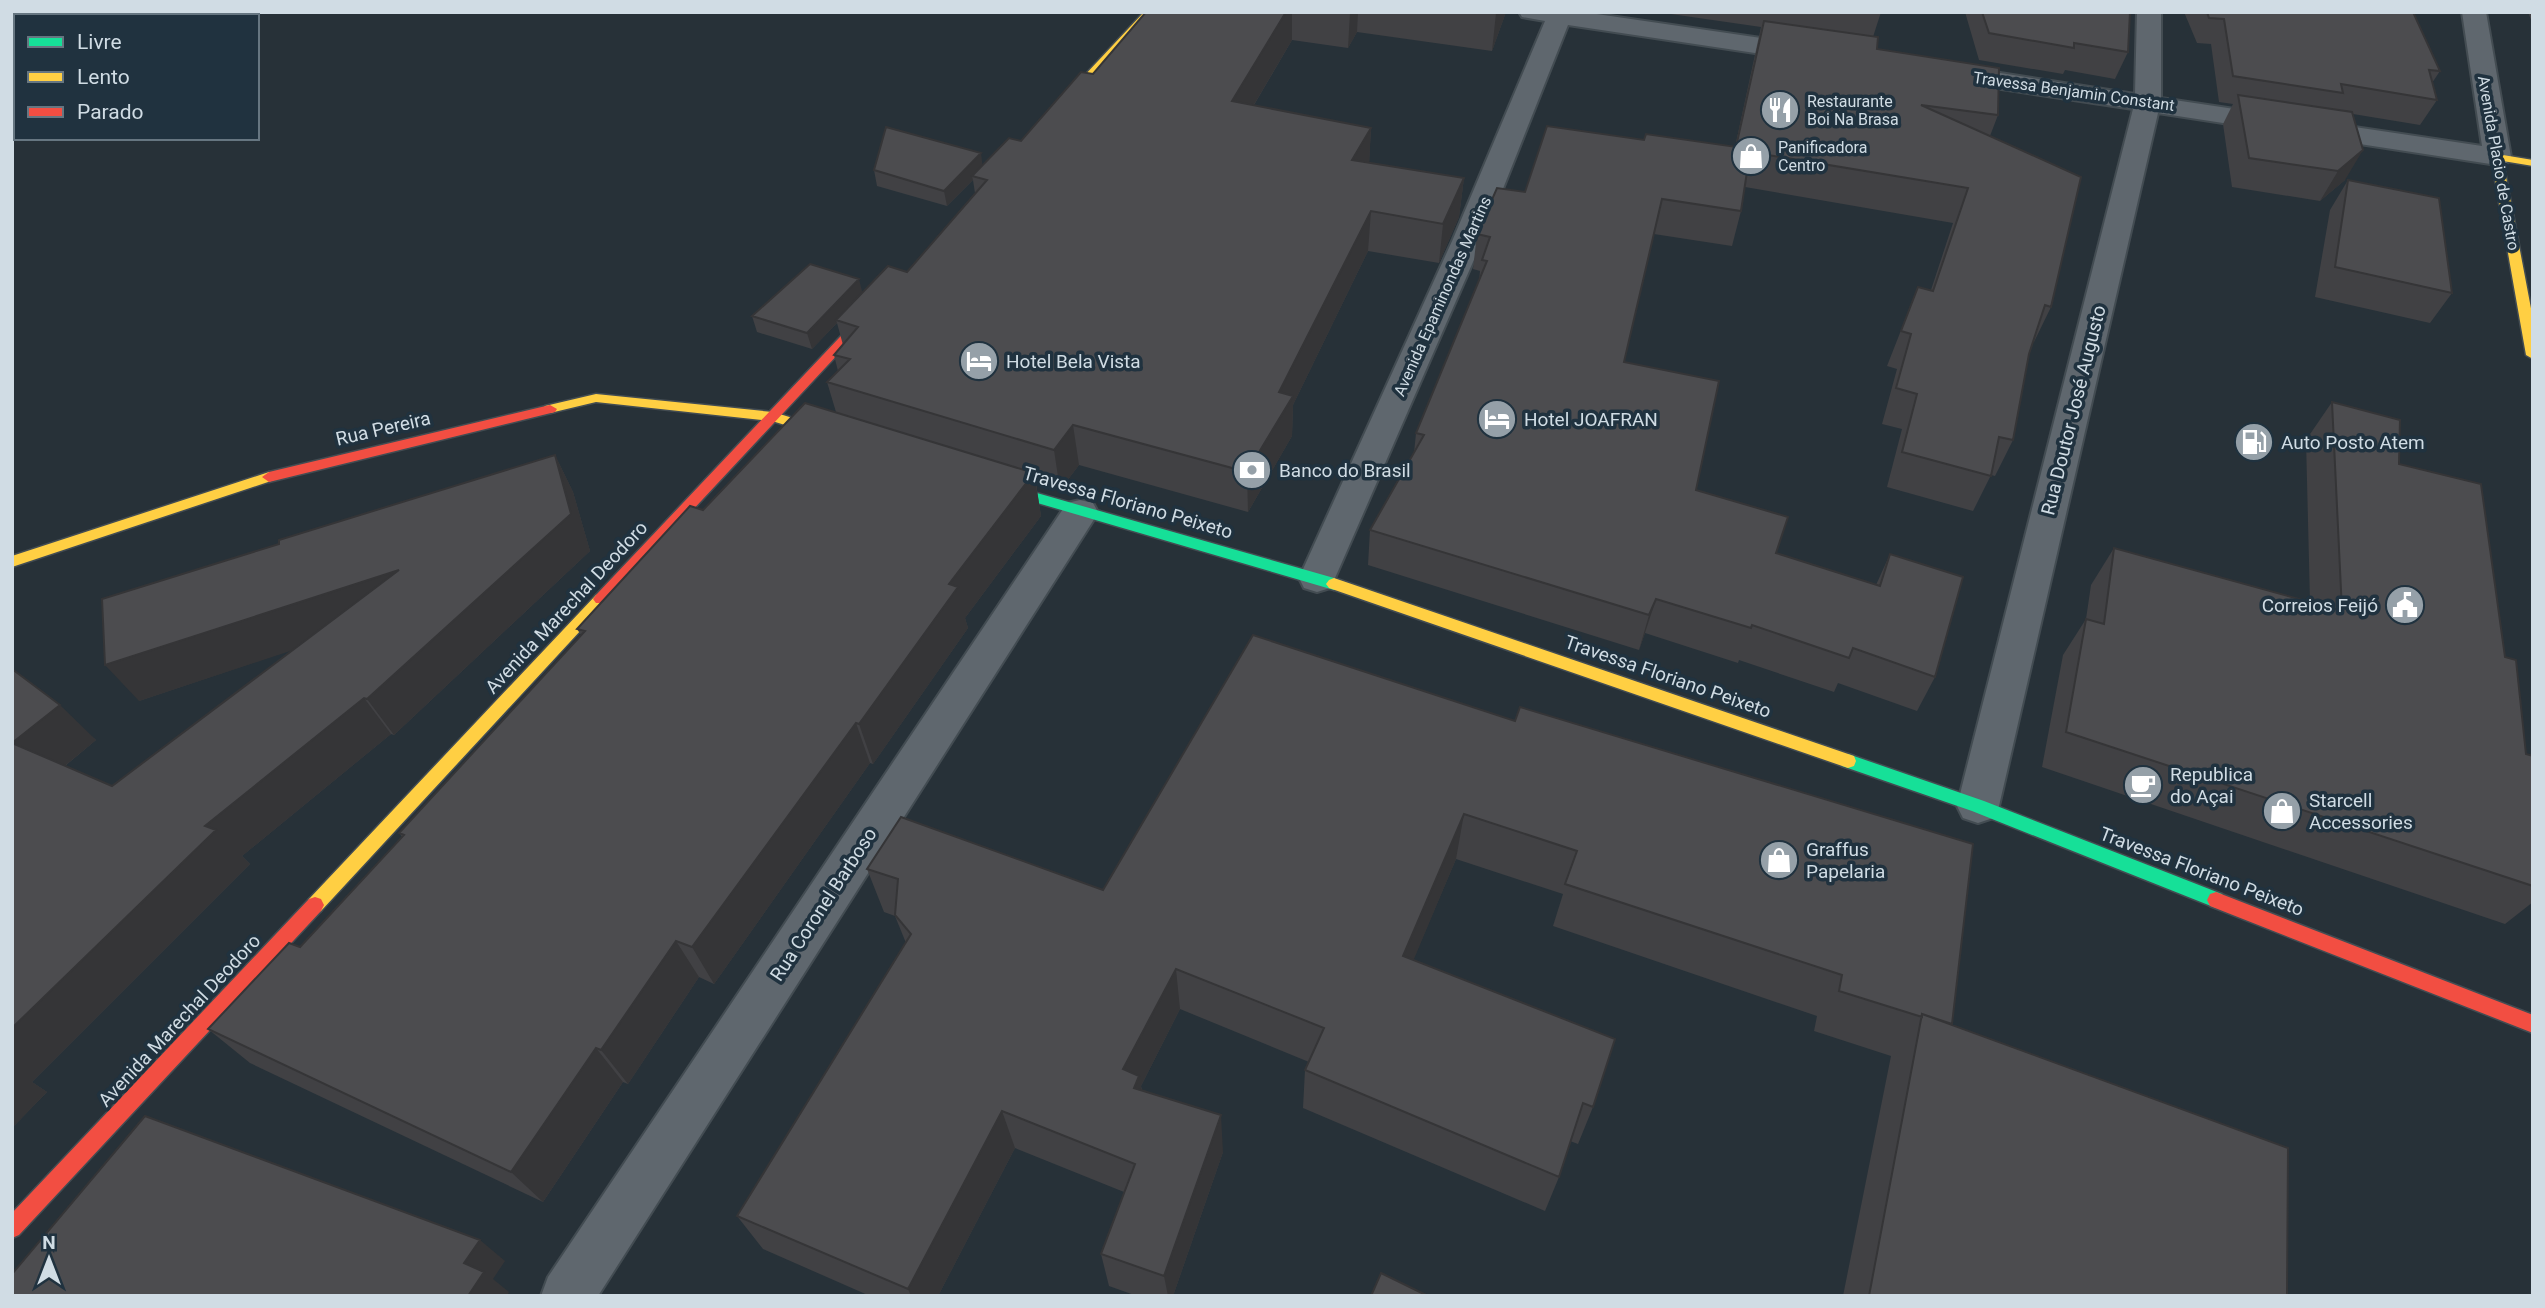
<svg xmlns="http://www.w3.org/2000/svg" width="2545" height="1308" font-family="Roboto,sans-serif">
  <rect width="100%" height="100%" fill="#273138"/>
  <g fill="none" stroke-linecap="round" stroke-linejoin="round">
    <g stroke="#434c52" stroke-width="4">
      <path id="street" d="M1519 12H1583L1809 45 1818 48 1822 53 1818 58 1809 61 1568 25 1483 239 1335 578 1330 588 1317 592 1304 588 1299 578 1453 239 1545 21 1522 17Z
        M2137 12H2161V98L2482 146 2462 12H2486L2511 157 2507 163 2497 165 2158 113 1999 806 1993 818 1978 823 1963 818 1957 806 2133 109 1949 81 1940 78 1936 73 1940 68 1949 65 2135 94Z
        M1080 500 1093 503 1098 512 1093 521 598 1296H541L548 1277 1067 503Z"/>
    </g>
    <g stroke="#434c52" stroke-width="3">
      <path id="fast" d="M988 479 1334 578 1342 584 1334 590 983 487 981 484Z
        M1848 754 1984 801 2222 894 2225 900 2222 906 2216 908 1972 811 1842 766 1840 761 1842 756Z"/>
    </g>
    <g stroke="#434c52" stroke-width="3">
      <path id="slow" d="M1144 12H1155L1060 114H1052V110Z
        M2497 154 2533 160V166L2503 161 2533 319V359L2526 355 2491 157Z
        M596 394 773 412 842 433 844 436 837 441 772 421 596 402 550 413 543 409 545 406Z
        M269 472 274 474 276 477 274 480 12 567V556Z
        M1334 578 1854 756 1856 761 1854 766 1848 768 1329 588 1326 584 1329 580Z
        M601 593 609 599 606 603 321 911 315 913 309 911 306 905 309 899 596 595Z"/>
    </g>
    <g stroke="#434c52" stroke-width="3">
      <path id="jam" d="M877 301 883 305 881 308 606 603H596L593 599 596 595 873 302Z
        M550 405 557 409 555 412 269 482 262 477 269 472Z
        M2216 892 2533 1015V1033L2210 906 2207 900 2210 894Z
        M315 897 321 899 324 905 321 911 19 1235 12 1238V1213L309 899Z"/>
    </g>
    <use href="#street" fill="#5f676e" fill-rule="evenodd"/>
    <use href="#fast" fill="#16e098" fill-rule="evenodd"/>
    <use href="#slow" fill="#ffcf43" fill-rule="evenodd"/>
    <use href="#jam" fill="#f24e42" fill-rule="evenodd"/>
  </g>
  <path fill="#414144" d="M1146 12H1506L1492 51 1357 32 1348 48 1292 40 1254 105 1371 128 1369 163 1464 178 1459 217 1439 263 1368 251 1293 405 1292 436 1248 512 1079 465 1060 490 1036 483 1041 516 965 618 968 628 873 764 870 763 714 984 699 977 628 1084 623 1082 543 1202 250 1063 208 1029 300 947 402 837 399 833 581 635 577 629 703 510 836 412 827 382 838 371 834 355 843 345 837 323 812 349 757 332 752 316 862 292 907 272 975 193 973 180 947 206 877 186 874 170 983 165 1021 141 1093 74Z
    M1657 12H1881L1873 37 1877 49 1998 115 1990 136 2051 307 2034 342H2033L2029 354 2013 440 1995 476 1991 475 1973 511 1887 487 1902 429 1882 424 1897 369 1887 366 1918 287 1931 290 1953 223 1745 187 1741 211 1732 246 1654 234 1624 362 1696 490 1776 553 1876 585 1890 554 1935 677 1917 711 1838 683 1834 692 1739 660 1738 663 1645 633 1639 650 1368 565 1370 530 1414 453 1416 433 1479 281 1480 271 1473 269 1477 234 1525 192 1644 140 1735 147 1761 27Z
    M1965 12H2130L2128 52 2115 79 2065 70 2063 74 1979 60Z
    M2184 12H2413L2440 71 2432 83 2437 100 2420 125 2353 114 2345 180 2320 201 2232 187 2223 124 2233 104 2219 102 2211 44 2197 43Z
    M2528 12H2533V25Z
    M2348 180 2452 293 2430 323 2315 297 2330 210Z
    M2332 402 2399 464 2505 657 2526 754 2533 756V902L2505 924 2042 767 2063 655 2086 619 2091 585 2114 548 2310 602 2306 440Z
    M555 455 573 492 590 551 394 735 391 734 242 856 250 864 32 1082 47 1092 12 1128V669L96 740 65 766 112 786 294 649 139 701 279 544Z
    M1253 635 1952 1024 2287 1296H1843L1891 1056 1814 1031 1817 1016 1553 926 1563 894 1456 859 1413 960 1593 1107 1578 1144 1570 1141 1559 1177 1545 1211 1303 1108 1305 1070 1309 1062 1180 1009 1141 1086 1142 1090 1223 1152 1173 1296H1137L1109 1286 1101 1254 1124 1192 1015 1148 938 1296H870L763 1249 737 1216 906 943 895 916 884 912 867 869 1103 890Z"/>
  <path fill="#353537" d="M1286 12H1292V40L1233 140 1232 101Z
    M1350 12H1358L1357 32 1348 48Z
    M1496 12H1506L1492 51 1496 13Z
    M1371 128 1369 167 1352 160Z
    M2363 150 2345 180 2320 201 2338 171Z
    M981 153 983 169 972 176 973 180 947 206 944 191Z
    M1464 178 1459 217 1439 263 1443 224Z
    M1371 211 1368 251 1293 405 1292 436 1248 512 1247 472 1279 392Z
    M859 279 863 295 836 320 837 323 812 349 807 333Z
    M1073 425 1079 465 1060 490 1054 450Z
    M555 455 573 492 590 551 394 735 367 699Z
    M1034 473 1041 516 965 618 968 628 873 764 859 724 949 584Z
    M399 570 423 607 139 701 105 665Z
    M1656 599 1645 633 1639 650 1649 615Z
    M364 698 391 734 242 856 250 864 32 1082 47 1092 12 1128V1028L205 826Z
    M60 705 96 740 50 778 12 744Z
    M856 723 870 763 714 984 692 947Z
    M1464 814 1456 859 1398 997 1403 956Z
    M676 941 699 977 628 1084 601 1050Z
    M1176 969 1180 1009 1141 1086 1145 1113 1123 1069Z
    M596 1048 623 1082 543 1202 511 1172Z
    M1002 1111 1015 1148 938 1296H911L908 1289Z
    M1221 1115 1223 1152 1173 1296H1168L1164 1276Z
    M480 1240 505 1261 493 1279 509 1292 507 1296H468L464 1263Z"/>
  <path fill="#4c4c4f" stroke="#353537" stroke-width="2" d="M1146 12H1286L1232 101 1371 128 1352 160 1464 178 1443 224 1371 211 1279 392 1293 396 1247 472 1073 425 1054 450 827 382 850 359 834 355 858 327 836 320 888 266 907 272 987 180 972 176 1009 138 1021 141 1081 72 1093 74Z
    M1982 12H2130L2128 52 2074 43V48L1989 33Z
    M2207 12H2413L2440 71 2429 70 2437 100 2341 84 2343 93 2233 76 2224 19 2209 18Z
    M1764 21 1878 37 1877 49 1999 68 1998 115 1921 105 2081 177 2051 307 2045 305 2029 354 2013 440 1999 437 1991 476 1902 452 1917 394 1896 388 1911 334 1901 331 1918 287 1933 291 1968 188 1750 152 1741 211 1662 199 1624 362 1719 381 1696 490 1788 517 1776 553 1880 586 1890 554 1963 577 1935 677 1853 648 1849 658 1752 625 1751 628 1656 599 1649 615 1370 530 1424 435 1416 433 1487 261 1482 260 1490 237 1477 234 1497 188 1525 192 1547 126 1644 140 1646 134 1736 147Z
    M2238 95 2352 112 2363 150 2338 171 2249 158Z
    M886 127 981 153 944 191 874 170Z
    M2348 180 2439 198 2452 293 2335 267Z
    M810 264 859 279 807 333 752 316Z
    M2332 402 2400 420 2399 464 2481 484 2505 657 2516 660 2526 754 2533 756V886L2066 732 2086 619 2104 624 2114 548 2342 611Z
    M805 403 1034 473 949 584 958 587 859 724 856 723 692 947 676 941 601 1050 596 1048 511 1172 208 1029 289 943 300 947 404 835 399 833 585 631 577 629 690 506 703 510Z
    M555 455 571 514 367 699 364 698 205 826 216 830 12 1028V743L112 786 399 570 105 665 102 599 279 544V540Z
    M1253 635 1515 721 1520 707 1973 844 1952 1024 1922 1014V1017L1839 991 1842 975 1565 884 1577 851 1464 814 1403 956 1615 1039 1593 1107 1583 1103 1559 1177 1305 1070 1324 1028 1176 969 1123 1069 1139 1076 1134 1088 1221 1115 1164 1276 1101 1254 1135 1164 1002 1111 908 1289 737 1216 911 934 895 915 898 879 867 869 901 817 1103 890Z
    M12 669 60 705 12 743Z
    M1922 1014 2288 1148 2287 1296H1869Z
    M145 1116 480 1240 464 1263 484 1272 468 1296H12V1274Z
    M1381 1273 1428 1296H1371Z"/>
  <defs>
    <g id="restaurant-disc" transform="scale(2.0125)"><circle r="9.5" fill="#95a0a8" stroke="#20323f"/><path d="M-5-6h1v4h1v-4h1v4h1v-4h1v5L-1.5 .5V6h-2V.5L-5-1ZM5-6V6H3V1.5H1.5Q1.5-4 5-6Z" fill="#fff"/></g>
    <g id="shop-disc" transform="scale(2.0125)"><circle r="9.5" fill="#95a0a8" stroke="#20323f"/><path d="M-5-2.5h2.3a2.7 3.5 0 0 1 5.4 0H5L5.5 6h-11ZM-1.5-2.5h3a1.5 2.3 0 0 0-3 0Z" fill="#fff"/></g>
    <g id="hotel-disc" transform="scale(2.0125)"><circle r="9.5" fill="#95a0a8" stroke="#20323f"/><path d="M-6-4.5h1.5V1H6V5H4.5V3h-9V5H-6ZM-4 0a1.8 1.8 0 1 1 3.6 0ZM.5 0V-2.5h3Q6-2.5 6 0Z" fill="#fff"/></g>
    <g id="fuel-disc" transform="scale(2.0125)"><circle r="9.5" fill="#95a0a8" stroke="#20323f"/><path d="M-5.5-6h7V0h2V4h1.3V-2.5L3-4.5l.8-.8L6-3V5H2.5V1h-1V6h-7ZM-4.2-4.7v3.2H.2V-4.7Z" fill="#fff"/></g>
    <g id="bank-disc" transform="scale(2.0125)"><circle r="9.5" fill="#95a0a8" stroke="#20323f"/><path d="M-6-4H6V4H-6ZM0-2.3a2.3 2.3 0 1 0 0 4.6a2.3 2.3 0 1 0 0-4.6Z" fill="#fff"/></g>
    <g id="civic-disc" transform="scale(2.0125)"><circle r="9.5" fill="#95a0a8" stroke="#20323f"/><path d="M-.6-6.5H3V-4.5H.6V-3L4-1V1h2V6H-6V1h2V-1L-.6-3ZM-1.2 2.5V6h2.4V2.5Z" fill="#fff"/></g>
    <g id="cafe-disc" transform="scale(2.0125)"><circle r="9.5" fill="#95a0a8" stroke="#20323f"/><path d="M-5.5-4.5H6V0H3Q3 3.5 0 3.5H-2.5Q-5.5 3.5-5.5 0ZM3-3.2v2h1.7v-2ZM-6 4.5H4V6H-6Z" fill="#fff"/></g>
  </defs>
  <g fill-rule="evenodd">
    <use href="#restaurant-disc" x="1780" y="110"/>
    <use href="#shop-disc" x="1751" y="156"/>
    <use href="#hotel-disc" x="979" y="361"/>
    <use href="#hotel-disc" x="1497" y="419"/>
    <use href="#fuel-disc" x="2254" y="442"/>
    <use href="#bank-disc" x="1252" y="470"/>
    <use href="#civic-disc" x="2405" y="605"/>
    <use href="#cafe-disc" x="2143" y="785"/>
    <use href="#shop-disc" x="2282" y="811"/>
    <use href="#shop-disc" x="1779" y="860"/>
  </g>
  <g text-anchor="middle" stroke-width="7" stroke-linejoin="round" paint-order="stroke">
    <g font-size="16" fill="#d0dce4" stroke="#20323f">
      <text transform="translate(2074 91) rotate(8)" y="6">Travessa Benjamin Constant</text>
      <text transform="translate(2499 163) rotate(80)" y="6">Avenida Placio de Castro</text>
      <text transform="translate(1442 296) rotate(-66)" y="6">Avenida Epaminondas Martins</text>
    </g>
    <g font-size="16" fill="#d0dce4" stroke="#20323f" text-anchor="start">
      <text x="1807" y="107">Restaurante<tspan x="1807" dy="18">Boi Na Brasa</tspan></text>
      <text x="1778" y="153">Panificadora<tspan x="1778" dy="18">Centro</tspan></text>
    </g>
    <g font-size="19" fill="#d0dce4" stroke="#20323f" text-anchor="start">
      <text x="1006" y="368">Hotel Bela Vista</text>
      <text x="1524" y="426">Hotel JOAFRAN</text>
      <text x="2281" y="449">Auto Posto Atem</text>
      <text x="1279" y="477">Banco do Brasil</text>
      <text x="2378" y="612" text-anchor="end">Correios Feijó</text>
      <text x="2170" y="781">Republica<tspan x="2170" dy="22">do Açai</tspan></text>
      <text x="2309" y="807">Starcell<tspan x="2309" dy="22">Accessories</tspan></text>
      <text x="1806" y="856">Graffus<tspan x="1806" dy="22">Papelaria</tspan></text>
    </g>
    <g font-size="19" fill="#d0dce4" stroke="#20323f">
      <text transform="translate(2073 410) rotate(-76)" y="7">Rua Doutor José Augusto</text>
      <text transform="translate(383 428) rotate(-13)" y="7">Rua Pereira</text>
      <text transform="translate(1128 502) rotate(16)" y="7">Travessa Floriano Peixeto</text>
      <text transform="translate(566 607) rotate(-47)" y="7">Avenida Marechal Deodoro</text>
      <text transform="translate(1668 676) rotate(19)" y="7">Travessa Floriano Peixeto</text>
      <text transform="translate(2202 871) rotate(21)" y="7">Travessa Floriano Peixeto</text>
      <text transform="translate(823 904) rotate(-57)" y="7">Rua Coronel Barboso</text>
      <text transform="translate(179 1020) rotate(-47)" y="7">Avenida Marechal Deodoro</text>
    </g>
  </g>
  <rect width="2545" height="1308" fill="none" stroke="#d0dce4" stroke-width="28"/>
  <rect x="14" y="14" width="245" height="126" fill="#20323f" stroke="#667681" stroke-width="2"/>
  <rect x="28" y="37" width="35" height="10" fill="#16e098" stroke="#667681" stroke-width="2"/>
  <text x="77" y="49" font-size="21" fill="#d0dce4">Livre</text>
  <rect x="28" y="72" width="35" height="10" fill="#ffcf43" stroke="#667681" stroke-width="2"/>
  <text x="77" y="84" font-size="21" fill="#d0dce4">Lento</text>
  <rect x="28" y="107" width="35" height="10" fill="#f24e42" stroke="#667681" stroke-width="2"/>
  <text x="77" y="119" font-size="21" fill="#d0dce4">Parado</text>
  <g transform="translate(49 1259)" stroke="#20323f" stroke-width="5" paint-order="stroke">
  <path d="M0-5L12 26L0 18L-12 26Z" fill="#d0dce4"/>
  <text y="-10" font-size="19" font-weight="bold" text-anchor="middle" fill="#d0dce4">N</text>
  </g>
</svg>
